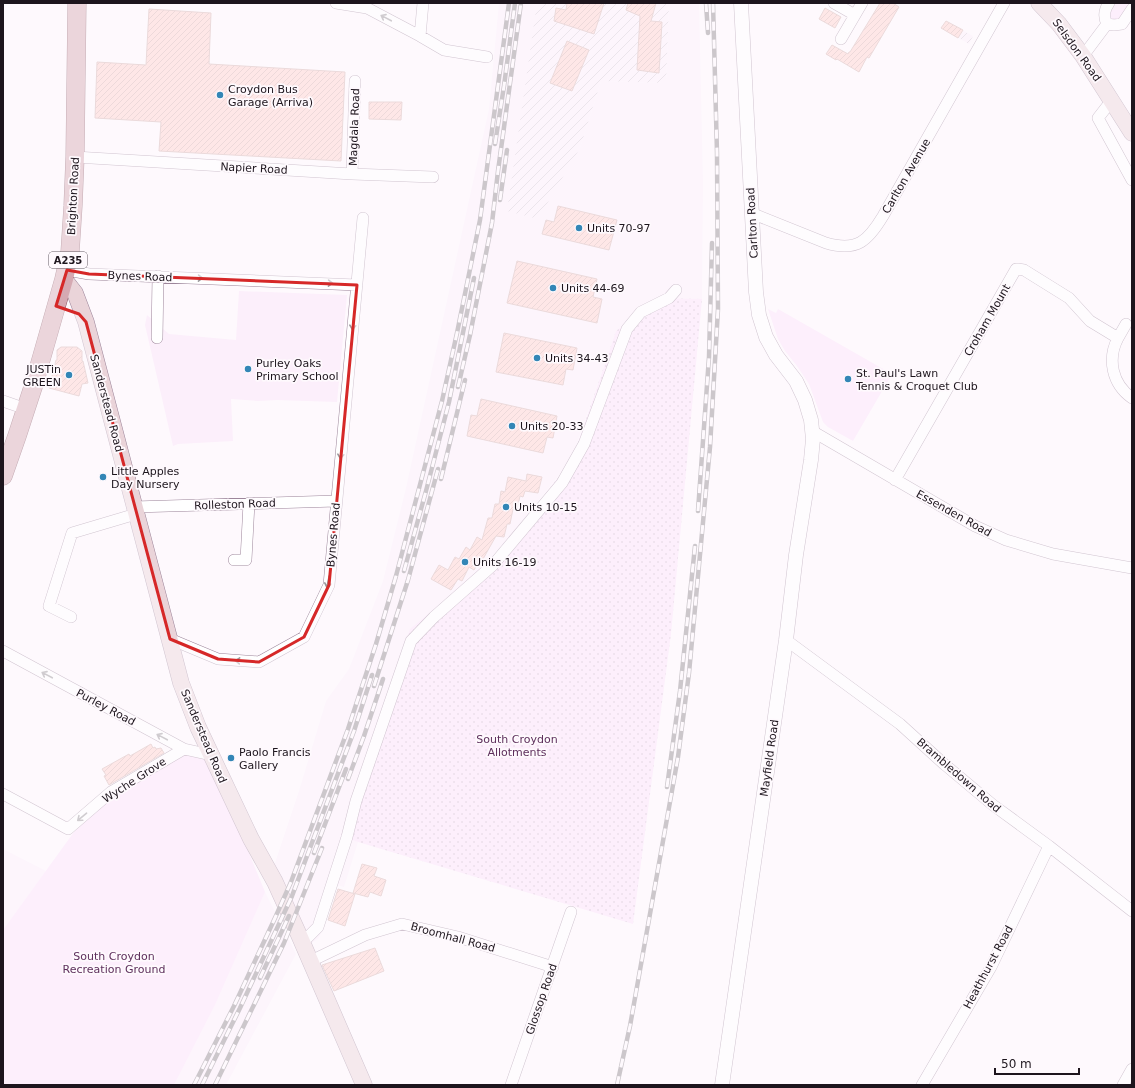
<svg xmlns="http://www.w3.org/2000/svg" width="1135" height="1088" font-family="'DejaVu Sans',sans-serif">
  <defs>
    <pattern id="industrial-furrows" width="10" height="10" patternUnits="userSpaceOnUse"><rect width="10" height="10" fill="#fceffb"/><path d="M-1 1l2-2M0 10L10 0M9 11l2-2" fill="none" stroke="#d8ccd7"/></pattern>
    <pattern id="garden-dots" width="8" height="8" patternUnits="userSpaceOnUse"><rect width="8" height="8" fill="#fce2fa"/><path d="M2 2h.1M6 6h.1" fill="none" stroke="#d8c1d6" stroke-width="1.8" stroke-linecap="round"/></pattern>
    <pattern id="building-hatch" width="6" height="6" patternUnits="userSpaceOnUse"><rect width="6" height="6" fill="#fed0cd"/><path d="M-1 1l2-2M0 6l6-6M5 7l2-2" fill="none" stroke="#d9b2b0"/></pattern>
  </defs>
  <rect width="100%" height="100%" fill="#fef9fd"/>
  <path fill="#fceffb" d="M499 3H537L533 37 580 148 601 81 666 83 669 3H699L703 183 702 299 658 298 616 331 571 460 503 545 442 603 342 836 358 842 344 887 337 885 319 938 312 943 273 869 299 791 326 701 349 669 383 581 406 488 489 109Z
    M239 291 347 295 337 402 277 400 258 401 231 399 233 441 178 444 173 446 145 325 147 315 169 334 236 340Z
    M3 849 46 871 3 930Z
    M265 892 296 954 226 1085H174L215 1005Z"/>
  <path fill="url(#industrial-furrows)" d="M537 3H669L666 83 601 81 580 148 538 219 507 211Z
    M946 21 973 36 969 44 941 28Z"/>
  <path fill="#fce2fa" d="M1113 3H1132V5L1122 20H1109V9Z
    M768 309 776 313 778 309 892 374 853 441 828 427 823 422 809 384 797 366 785 351 778 339Z
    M185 754 205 759 244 841 265 892 215 1005 174 1085H3V930L74 832 113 796Z"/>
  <path fill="url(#garden-dots)" d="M658 298 702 299 671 634 633 924 358 842 341 836 410 629 442 603 504 545 572 460 616 331Z"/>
  <path fill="url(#building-hatch)" stroke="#d6b4b1" d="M567 3H604L594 34 554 21 556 8 566 10Z
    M628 3H656L651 21 662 22 659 73 637 70 640 16 626 10Z
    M880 3H893L899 7 869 58 867 57 859 72 837 59 836 60 826 54 832 45 848 54 849 52H850Z
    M825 8 841 17 835 28 819 19Z
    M149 9 211 13 209 64 345 72 341 161 159 151 161 122 95 118 97 62 146 65Z
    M946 21 963 30 958 38 941 28Z
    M567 41 589 50 572 91 550 83Z
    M369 102H402L401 120 369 119Z
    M558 206 617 220 609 250 542 234 546 220 554 222Z
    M517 261 597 279 593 297 602 299 597 323 507 303Z
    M504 333 577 348 573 370 566 369 563 385 496 372Z
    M61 347H77L82 351V361H83L88 383 82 384 79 396 49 388 56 360H57V350Z
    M481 399 557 416 553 438 547 437 543 453 467 436 471 415 477 416Z
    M527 474 542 477 538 493 525 491 523 497 520 496 517 510 513 509 510 524H507L504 537 496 536 483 559 481 558 474 570 469 567 462 581 458 579 451 590 431 579 439 565 448 570 455 557 459 559 466 547 470 550 477 537 482 540 488 518H492L495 504H499L501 491 505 492 508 477 526 481Z
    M151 744 153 748 155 747 156 749 161 748 164 753 109 785 104 776 106 775 102 769 129 754 130 756Z
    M362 864 377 868 374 876 386 880 381 896 370 892 368 897 353 893Z
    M338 889 355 894 345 926 328 920Z
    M375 948 384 971 334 991 322 965Z"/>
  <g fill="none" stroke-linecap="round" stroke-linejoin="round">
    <g stroke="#9d869b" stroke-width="12">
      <path id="minor" d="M336 3 367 8 420 36 444 50 487 57
        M834 3 855 15
        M1109 3C1104 10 1103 16 1107 24L1114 25 1122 24 1132 9
        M420 36 423 3
        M841 39 862 3
        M1083 56 1107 24
        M1112 100 1098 118 1132 180
        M75 157 352 174 433 177
        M352 174 355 81
        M751 213 826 243C857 252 868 241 883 216L1004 3
        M67 270 89 274 357 285
        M157 338 158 276
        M1118 338 1126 324
        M3 401 26 409
        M812 431 975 526 1006 540 1053 554 1132 568
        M895 480 1016 269H1018L1024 270 1069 298 1090 321 1118 338C1107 359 1112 384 1132 398
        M134 507 336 501
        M234 560H246L249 503
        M71 617 49 606 72 533 136 514
        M170 639 218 659 259 662 304 637 329 585 363 218
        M786 640 900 724 944 764 993 805 1049 846 1132 911
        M3 651 184 749 211 755
        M3 794 68 829 111 792 184 749
        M303 942 318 927 347 837 356 801 411 641 434 617 493 565 562 483 584 444 627 329 641 312 669 298 676 290
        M311 961 365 935 402 924 458 937 553 967
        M511 1085 571 912
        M922 1085 991 967 1049 846
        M1123 1085 1132 1069"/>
    </g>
    <g stroke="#9d869b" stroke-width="15">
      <path id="tertiary" d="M722 1085 786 640 796 555 811 460 813 439 811 420 805 400 796 381 776 355 766 337 759 315 756 292 741 3"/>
    </g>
    <g stroke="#9d869b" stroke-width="17">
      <path id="secondary" d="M1039 3 1059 24 1083 56 1132 133
        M64 279 75 293 86 322 181 683 198 727 251 839 275 882 299 935 364 1085"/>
    </g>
    <g stroke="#82505d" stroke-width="19">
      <path id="primary" d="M3 476 17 436 34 384 64 279 70 252 73 206 75 157 77 3"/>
    </g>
    <use href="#minor" stroke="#fff" stroke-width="11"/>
    <use href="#tertiary" stroke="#fff" stroke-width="14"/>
    <use href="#secondary" stroke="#ead4d9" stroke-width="16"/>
    <use href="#primary" stroke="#d5a9b2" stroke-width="18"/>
    <g stroke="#90898f" stroke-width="4.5">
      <path id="rail" d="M706 3 708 33
        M495 144 504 86 515 3
        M500 200 507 150
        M458 387 470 335 492 223 498 171 521 3
        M441 479 465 380
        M698 511 709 357 712 243
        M404 571 426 491 449 402 474 278
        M374 686 408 580 438 469
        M348 779 364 736 383 679
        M667 787 680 691 695 546
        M314 853 346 769
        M260 978 289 916
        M194 1085 234 1006 275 918 291 882 348 729 376 644 396 576 442 401 457 333 480 220 509 3
        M202 1085 240 1008 292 896 354 731 372 675
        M215 1085 284 943 322 848
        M617 1085 630 1026 678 757 689 673 710 447 718 309 717 153 713 3"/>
    </g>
    <use href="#rail" stroke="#fef9fd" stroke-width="3" stroke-dasharray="9" stroke-linecap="butt"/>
  </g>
  <defs><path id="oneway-shaft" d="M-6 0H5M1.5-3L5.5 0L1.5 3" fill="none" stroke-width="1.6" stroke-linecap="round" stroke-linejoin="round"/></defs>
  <g stroke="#999699">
    <use href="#oneway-shaft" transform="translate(386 18) rotate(-152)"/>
    <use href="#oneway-shaft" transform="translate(197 278) rotate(2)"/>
    <use href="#oneway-shaft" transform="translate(327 283) rotate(2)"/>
    <use href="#oneway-shaft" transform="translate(353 324) rotate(96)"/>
    <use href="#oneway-shaft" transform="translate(341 453) rotate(96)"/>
    <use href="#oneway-shaft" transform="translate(328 582) rotate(101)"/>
    <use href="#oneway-shaft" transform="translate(241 661) rotate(-176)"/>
    <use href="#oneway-shaft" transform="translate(47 675) rotate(-152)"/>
    <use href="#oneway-shaft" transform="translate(162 737) rotate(-152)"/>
    <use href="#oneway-shaft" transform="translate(82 817) rotate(140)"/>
  </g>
  <path d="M0 0H1135V1088H0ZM67 270 89 274 357 285 329 585 304 637 259 662 218 659 170 639 86 322 79 314 56 306Z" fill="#fef9fd" fill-opacity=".55" fill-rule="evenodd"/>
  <path fill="none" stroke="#d62828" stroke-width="3" stroke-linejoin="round" d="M67 270 89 274 357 285 329 585 304 637 259 662 218 659 170 639 86 322 79 314 56 306Z"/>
  <g fill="#3386b6" stroke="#fef9fd" stroke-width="1.5">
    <circle cx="220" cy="95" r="4"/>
    <circle cx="579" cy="228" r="4"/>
    <circle cx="553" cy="288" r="4"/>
    <circle cx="537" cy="358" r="4"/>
    <circle cx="248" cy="369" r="4"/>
    <circle cx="69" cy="375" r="4"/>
    <circle cx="848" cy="379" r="4"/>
    <circle cx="512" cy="426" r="4"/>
    <circle cx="103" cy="477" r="4"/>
    <circle cx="506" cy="507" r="4"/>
    <circle cx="465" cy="562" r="4"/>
    <circle cx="231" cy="758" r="4"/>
  </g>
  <g text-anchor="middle" stroke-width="3.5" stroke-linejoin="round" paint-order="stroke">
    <rect fill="#fef9fd" stroke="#605960" stroke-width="1" x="49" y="252" width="38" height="16" rx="3"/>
    <g font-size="10" font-weight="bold" fill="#1d151d">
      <text x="68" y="264">A235</text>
    </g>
    <g font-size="11" fill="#1d151d" stroke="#fef9fd">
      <text transform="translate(1077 50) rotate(54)" y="4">Selsdon Road</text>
      <text transform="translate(354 127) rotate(-88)" y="4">Magdala Road</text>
      <text transform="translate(254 168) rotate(3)" y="4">Napier Road</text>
      <text transform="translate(906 176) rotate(-60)" y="4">Carlton Avenue</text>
      <text transform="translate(73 196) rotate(-87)" y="4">Brighton Road</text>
      <text transform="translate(752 223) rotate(-93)" y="4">Carlton Road</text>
      <text transform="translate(140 276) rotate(2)" y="4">Bynes Road</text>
      <text transform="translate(987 320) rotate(-60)" y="4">Croham Mount</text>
      <text transform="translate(107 403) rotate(75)" y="4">Sanderstead Road</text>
      <text transform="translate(235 504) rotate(-2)" y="4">Rolleston Road</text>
      <text transform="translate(954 513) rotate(29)" y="4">Essenden Road</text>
      <text transform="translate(333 535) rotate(-85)" y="4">Bynes Road</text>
      <text transform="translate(106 707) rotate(28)" y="4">Purley Road</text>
      <text transform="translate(204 736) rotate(67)" y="4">Sanderstead Road</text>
      <text transform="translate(769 758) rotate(-82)" y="4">Mayfield Road</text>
      <text transform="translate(959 775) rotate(41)" y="4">Brambledown Road</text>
      <text transform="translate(134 780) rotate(-33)" y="4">Wyche Grove</text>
      <text transform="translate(453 937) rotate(15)" y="4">Broomhall Road</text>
      <text transform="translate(988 967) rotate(-62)" y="4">Heathhurst Road</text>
      <text transform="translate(541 999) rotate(-71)" y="4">Glossop Road</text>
    </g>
    <g font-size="11" fill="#1d151d" stroke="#fef9fd" text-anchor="start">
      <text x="228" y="93">Croydon Bus<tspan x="228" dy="13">Garage (Arriva)</tspan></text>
      <text x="587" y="232">Units 70-97</text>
      <text x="561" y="292">Units 44-69</text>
      <text x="545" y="362">Units 34-43</text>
      <text x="256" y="367">Purley Oaks<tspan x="256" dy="13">Primary School</tspan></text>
      <text x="61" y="373" text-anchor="end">JUSTin<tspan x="61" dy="13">GREEN</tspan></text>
      <text x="856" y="377">St. Paul's Lawn<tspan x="856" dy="13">Tennis &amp; Croquet Club</tspan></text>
      <text x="520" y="430">Units 20-33</text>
      <text x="111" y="475">Little Apples<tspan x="111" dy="13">Day Nursery</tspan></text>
      <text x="514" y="511">Units 10-15</text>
      <text x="473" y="566">Units 16-19</text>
      <text x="239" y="756">Paolo Francis<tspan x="239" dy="13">Gallery</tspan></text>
    </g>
    <g font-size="11" fill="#5e2f5c" stroke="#fef9fd">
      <text x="517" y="743">South Croydon<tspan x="517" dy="13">Allotments</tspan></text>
      <text x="114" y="960">South Croydon<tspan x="114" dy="13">Recreation Ground</tspan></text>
    </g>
  </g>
  <rect width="1135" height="1088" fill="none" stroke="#1d151d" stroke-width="8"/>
  <path d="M995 1068v6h84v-6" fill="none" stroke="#1d151d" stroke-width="2"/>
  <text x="1001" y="1068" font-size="12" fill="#1d151d" stroke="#fef9fd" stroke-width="3" paint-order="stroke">50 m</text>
</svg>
